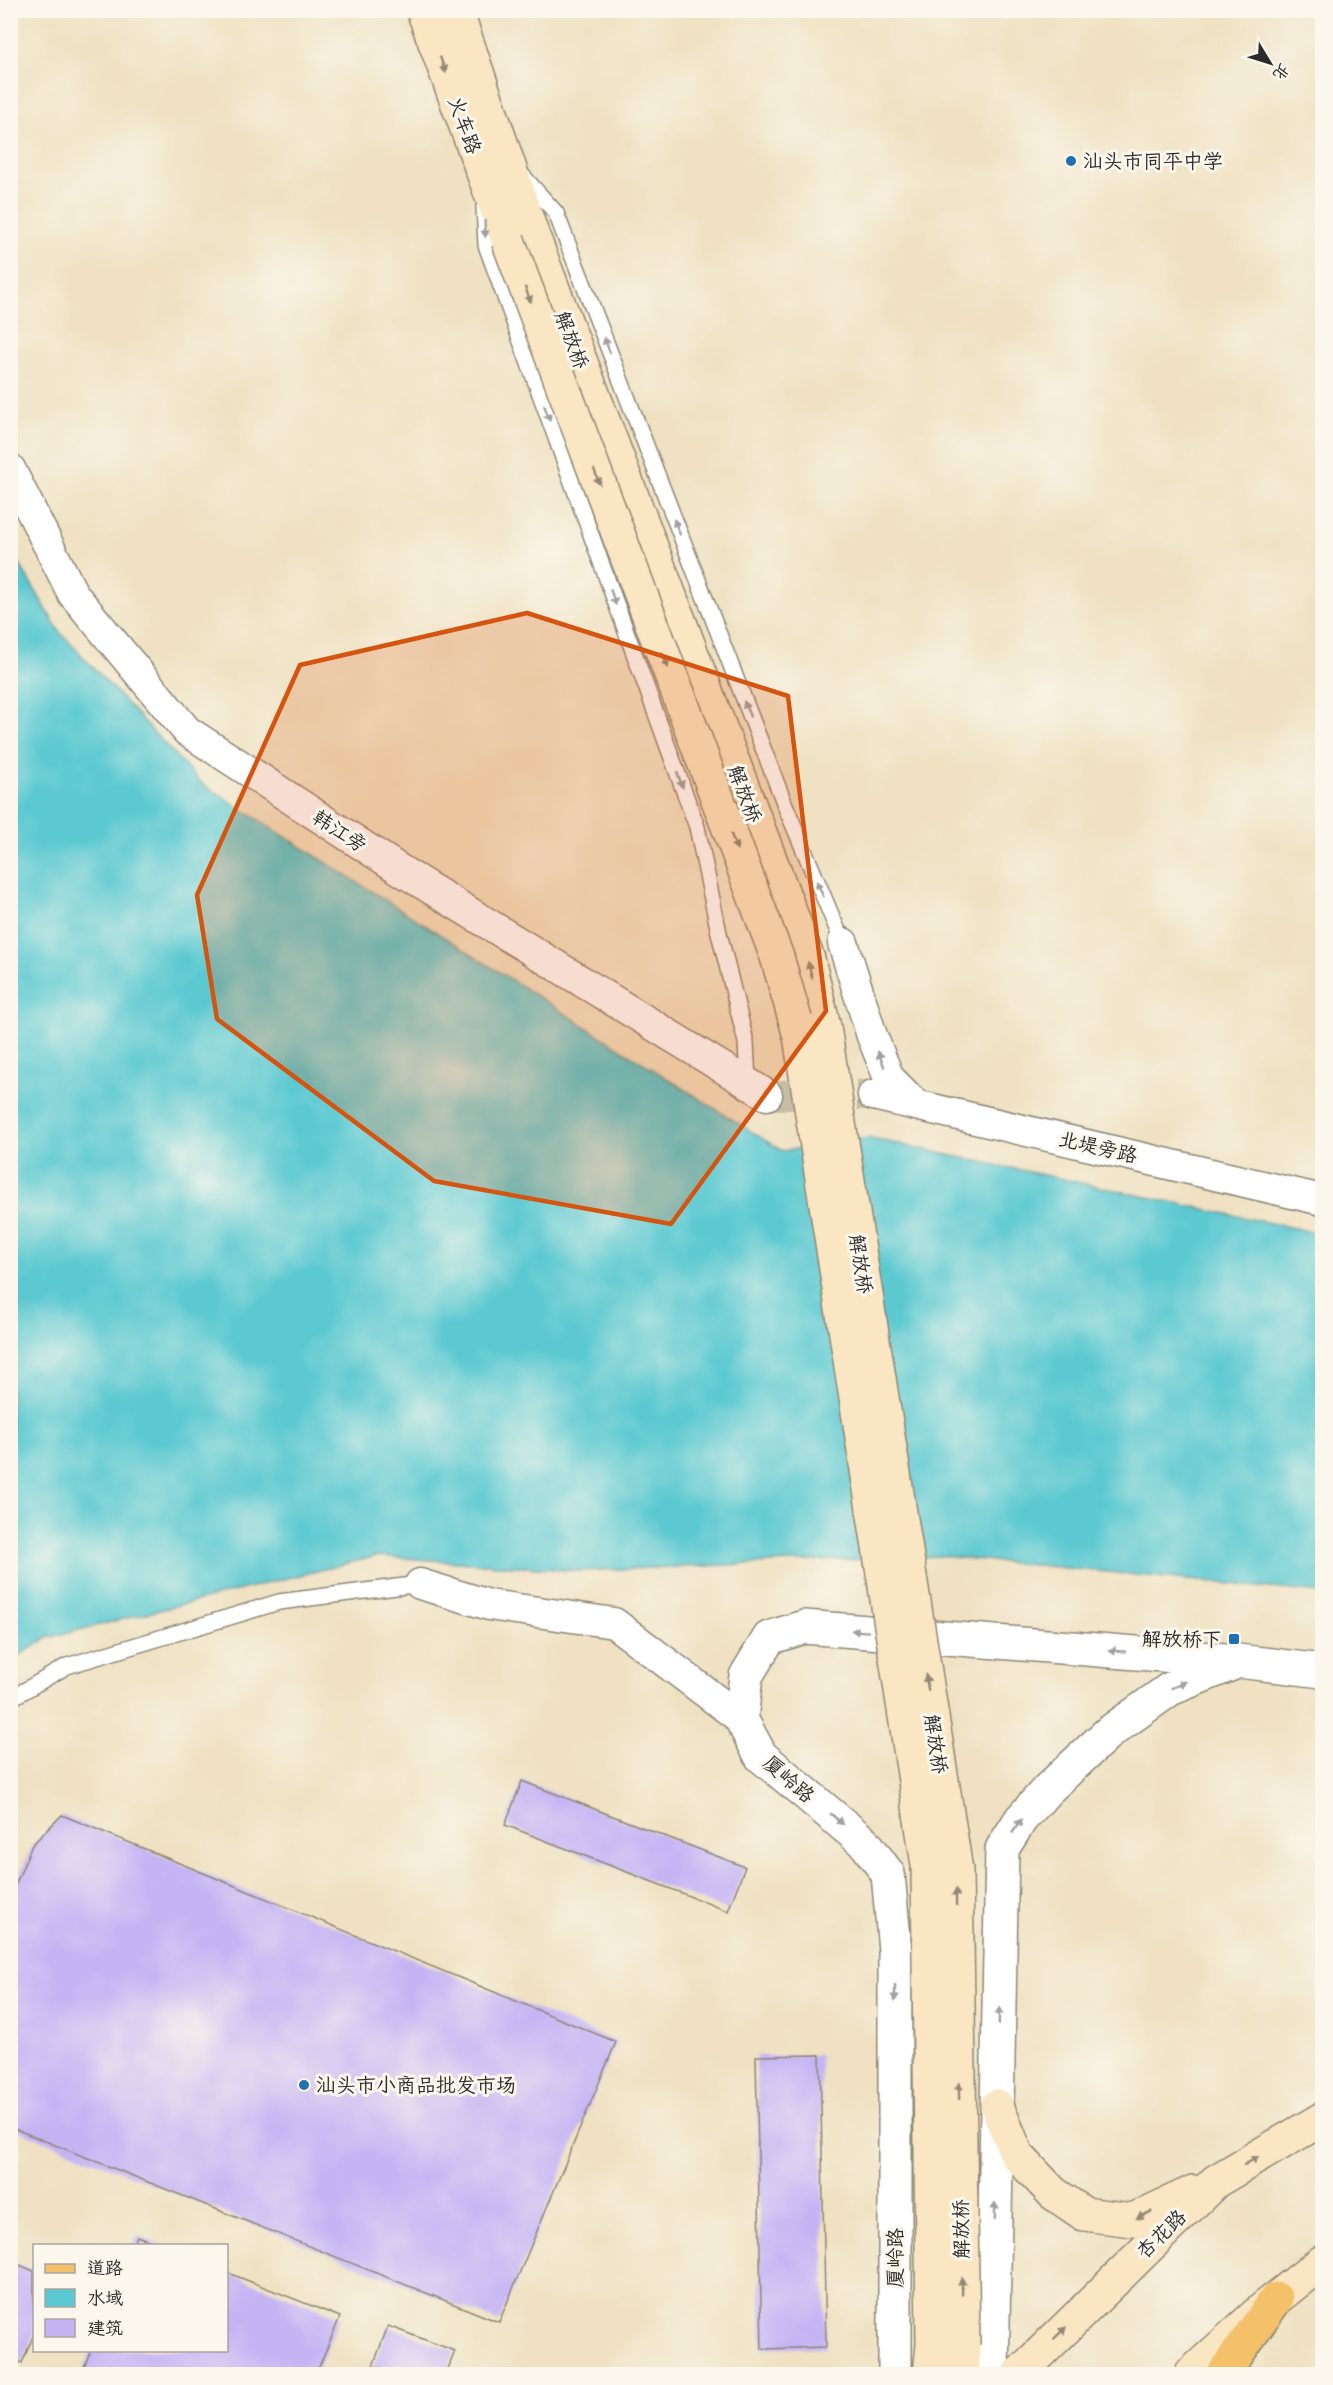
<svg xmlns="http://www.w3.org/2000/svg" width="1333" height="2385" font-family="'Patrick Hand','LXGW WenKai TC',sans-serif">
  <rect width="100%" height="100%" fill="#fbf7ec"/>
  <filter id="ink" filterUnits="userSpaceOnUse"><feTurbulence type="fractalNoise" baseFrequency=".0167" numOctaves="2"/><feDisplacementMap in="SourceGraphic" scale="12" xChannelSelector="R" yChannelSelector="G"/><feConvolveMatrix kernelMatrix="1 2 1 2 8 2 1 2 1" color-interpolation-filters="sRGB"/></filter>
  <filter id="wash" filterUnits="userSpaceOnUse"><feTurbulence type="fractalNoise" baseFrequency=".008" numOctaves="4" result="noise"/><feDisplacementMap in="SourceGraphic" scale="24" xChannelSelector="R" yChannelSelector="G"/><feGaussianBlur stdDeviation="1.35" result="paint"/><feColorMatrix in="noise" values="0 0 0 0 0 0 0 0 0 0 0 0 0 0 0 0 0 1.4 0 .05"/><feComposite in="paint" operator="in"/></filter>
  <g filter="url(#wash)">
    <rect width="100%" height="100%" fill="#efe1c1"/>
    <path fill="#5bc9d1" stroke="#437a7e" stroke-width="1.5" d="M10 548 59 631 202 784 782 1151 869 1138 1322 1234V1593L942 1556 578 1571 377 1556 47 1638 11 1661Z"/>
    <g id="blocks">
      <path fill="#c5b4f4" d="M522 1781 745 1867 728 1911 505 1825Z
        M62 1815 616 2042 499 2322 10 2127V1898L32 1845Z
        M820 2055 826 2347 762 2349 756 2056Z
        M137 2236 161 2245V2246H133Z
        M10 2261 34 2271V2334L22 2363 10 2358Z
        M226 2272 340 2317 316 2374H81L91 2350H226Z
        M388 2326 455 2351 446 2374H370Z"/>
    </g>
  </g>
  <g filter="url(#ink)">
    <use href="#blocks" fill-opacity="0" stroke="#8d8676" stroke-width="1.5"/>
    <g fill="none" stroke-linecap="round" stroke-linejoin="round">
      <path stroke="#c8bda3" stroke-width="30" stroke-dasharray="30 15" stroke-linecap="butt" d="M767 1095H873"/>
      <g stroke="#8d8676" stroke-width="18">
        <path id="service" d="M521 174 556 213 785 805 843 943
          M484 206 486 245 697 827 719 933 746 1042 748 1083
          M10 1699 67 1666 279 1602 420 1584"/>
      </g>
      <g stroke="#8d8676" stroke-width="33">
        <path id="minor" d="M10 469 73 594 187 731 402 871 767 1095
          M843 943 872 1036 889 1078 916 1105
          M873 1095 1322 1200
          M420 1584 489 1605 614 1623 741 1719"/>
      </g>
      <g stroke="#8d8676" stroke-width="36">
        <path id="tertiary" d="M895 2374V1950L888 1874 866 1844 761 1756 741 1719 746 1676 769 1638 804 1627 1238 1661 1322 1671
          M992 2374 1002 1849 1021 1819 1048 1789 1107 1734 1170 1689 1234 1663"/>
      </g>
      <g stroke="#8d8676" stroke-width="36">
        <path id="secondary" d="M423 10 508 240
          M456 10 531 231 808 959 824 1027
          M997 2106 1017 2155 1053 2193 1084 2214 1133 2220 1193 2192
          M963 2345V2374
          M930 2374 933 2345
          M1019 2374 1216 2181 1322 2119
          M1191 2374 1259 2312 1322 2262"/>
      </g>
      <g stroke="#8d8676" stroke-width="36">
        <path id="primary" d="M1223 2374 1276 2299"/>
      </g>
      <use href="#service" stroke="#fff" stroke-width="15"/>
      <use href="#minor" stroke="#fff" stroke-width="30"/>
      <use href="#tertiary" stroke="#fff" stroke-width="33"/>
      <use href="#secondary" stroke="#fbe6c3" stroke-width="33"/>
      <use href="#primary" stroke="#f4c16a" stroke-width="33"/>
      <g stroke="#8d8676" stroke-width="36" stroke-linecap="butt">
        <path id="secondary-bridge" d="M508 240 777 957 800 1036 928 1865 933 2345
          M824 1027 956 1870 963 2345"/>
      </g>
      <use href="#secondary-bridge" stroke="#fbe6c3" stroke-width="33"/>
    </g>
    <defs><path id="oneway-solid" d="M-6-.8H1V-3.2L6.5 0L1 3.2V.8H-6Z" transform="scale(1.5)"/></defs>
    <g fill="#938877">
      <use href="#oneway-solid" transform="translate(443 65) rotate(70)"/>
      <use href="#oneway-solid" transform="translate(528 295) rotate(69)"/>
      <use href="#oneway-solid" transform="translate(597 477) rotate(69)"/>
      <use href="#oneway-solid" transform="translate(665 660) rotate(69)"/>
      <use href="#oneway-solid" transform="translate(734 842) rotate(69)"/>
      <use href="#oneway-solid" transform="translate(810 970) rotate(-104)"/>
      <use href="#oneway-solid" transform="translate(927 1683) rotate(-99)"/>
      <use href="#oneway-solid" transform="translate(956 1897) rotate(-91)"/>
      <use href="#oneway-solid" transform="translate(959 2091) rotate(-91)"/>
      <use href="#oneway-solid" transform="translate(1251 2161) rotate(-30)"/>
      <use href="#oneway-solid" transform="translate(1144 2215) rotate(155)"/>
      <use href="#oneway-solid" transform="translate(962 2286) rotate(-91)"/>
      <use href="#oneway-solid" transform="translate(1060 2333) rotate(-44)"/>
    </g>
    <g fill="#a0a0a0">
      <use href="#oneway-solid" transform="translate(485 229) rotate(87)"/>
      <use href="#oneway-solid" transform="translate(607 345) rotate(-111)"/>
      <use href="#oneway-solid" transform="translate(547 413) rotate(70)"/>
      <use href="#oneway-solid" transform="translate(677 527) rotate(-111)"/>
      <use href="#oneway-solid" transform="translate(613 597) rotate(70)"/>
      <use href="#oneway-solid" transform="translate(747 709) rotate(-111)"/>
      <use href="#oneway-solid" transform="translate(680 780) rotate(70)"/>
      <use href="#oneway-solid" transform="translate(820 889) rotate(-113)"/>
      <use href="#oneway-solid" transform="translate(881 1059) rotate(-113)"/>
      <use href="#oneway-solid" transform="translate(860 1631) rotate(-176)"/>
      <use href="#oneway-solid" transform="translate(1117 1651) rotate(-176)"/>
      <use href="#oneway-solid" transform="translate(1179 1685) rotate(-23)"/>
      <use href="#oneway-solid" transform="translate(837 1819) rotate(40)"/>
      <use href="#oneway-solid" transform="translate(1017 1826) rotate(-56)"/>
      <use href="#oneway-solid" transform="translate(895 1993) rotate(90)"/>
      <use href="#oneway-solid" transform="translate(999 2016) rotate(-89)"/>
      <use href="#oneway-solid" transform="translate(995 2211) rotate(-89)"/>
    </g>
  </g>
  <path fill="#d5540f" fill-opacity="0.2" stroke="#d5540f" stroke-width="4.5" stroke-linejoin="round" d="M527 613 788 696 826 1011 671 1224 434 1181 217 1019 197 895 300 665Z"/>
  <g fill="#1f6fb2" stroke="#fbf7ec" stroke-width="2">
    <circle cx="1071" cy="161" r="6"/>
    <rect x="1228" y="1633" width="12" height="12" rx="3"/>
    <circle cx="304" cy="2085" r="6"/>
  </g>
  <g text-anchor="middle" stroke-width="6" stroke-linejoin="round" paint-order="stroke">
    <g font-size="20" fill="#2b2b2b" stroke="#fbf7ec">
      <text transform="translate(465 125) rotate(70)" y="7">火车路</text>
      <text transform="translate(572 340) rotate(69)" y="7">解放桥</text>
      <text transform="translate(745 794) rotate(69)" y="7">解放桥</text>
      <text transform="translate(340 831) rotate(33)" y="7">韩江旁</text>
      <text transform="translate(1098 1147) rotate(13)" y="7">北堤旁路</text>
      <text transform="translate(861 1264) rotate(81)" y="7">解放桥</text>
      <text transform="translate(936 1744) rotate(81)" y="7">解放桥</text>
      <text transform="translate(789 1779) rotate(41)" y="7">厦岭路</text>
      <text transform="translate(961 2229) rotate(-91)" y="7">解放桥</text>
      <text transform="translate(1161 2234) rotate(-44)" y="7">杏花路</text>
      <text transform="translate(895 2258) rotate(-90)" y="7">厦岭路</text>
    </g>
    <g font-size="20" fill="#2b2b2b" stroke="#fbf7ec" text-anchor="start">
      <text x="1083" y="168">汕头市同平中学</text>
      <text x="1222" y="1646" text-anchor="end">解放桥下</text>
      <text x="316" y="2092">汕头市小商品批发市场</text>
    </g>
  </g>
  <rect width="1333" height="2385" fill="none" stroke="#fbf7ec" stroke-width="36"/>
  <rect x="33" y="2244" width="195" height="108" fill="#fbf7ec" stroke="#a8a59f" stroke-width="1.5"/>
  <rect x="45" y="2264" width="30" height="9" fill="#f4c16a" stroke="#a8a59f" stroke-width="1.5"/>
  <text x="87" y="2274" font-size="18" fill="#2b2b2b">道路</text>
  <rect x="45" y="2289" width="30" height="18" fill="#5bc9d1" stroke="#a8a59f" stroke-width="1.5"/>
  <text x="87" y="2304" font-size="18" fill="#2b2b2b">水域</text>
  <rect x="45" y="2319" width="30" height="18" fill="#c5b4f4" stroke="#a8a59f" stroke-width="1.5"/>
  <text x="87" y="2334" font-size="18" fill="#2b2b2b">建筑</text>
  <g transform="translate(1270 63) rotate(128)" stroke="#fbf7ec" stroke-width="4.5" paint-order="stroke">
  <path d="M0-4.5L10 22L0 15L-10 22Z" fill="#2b2b2b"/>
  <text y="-9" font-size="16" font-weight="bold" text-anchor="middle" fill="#2b2b2b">北</text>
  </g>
</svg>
